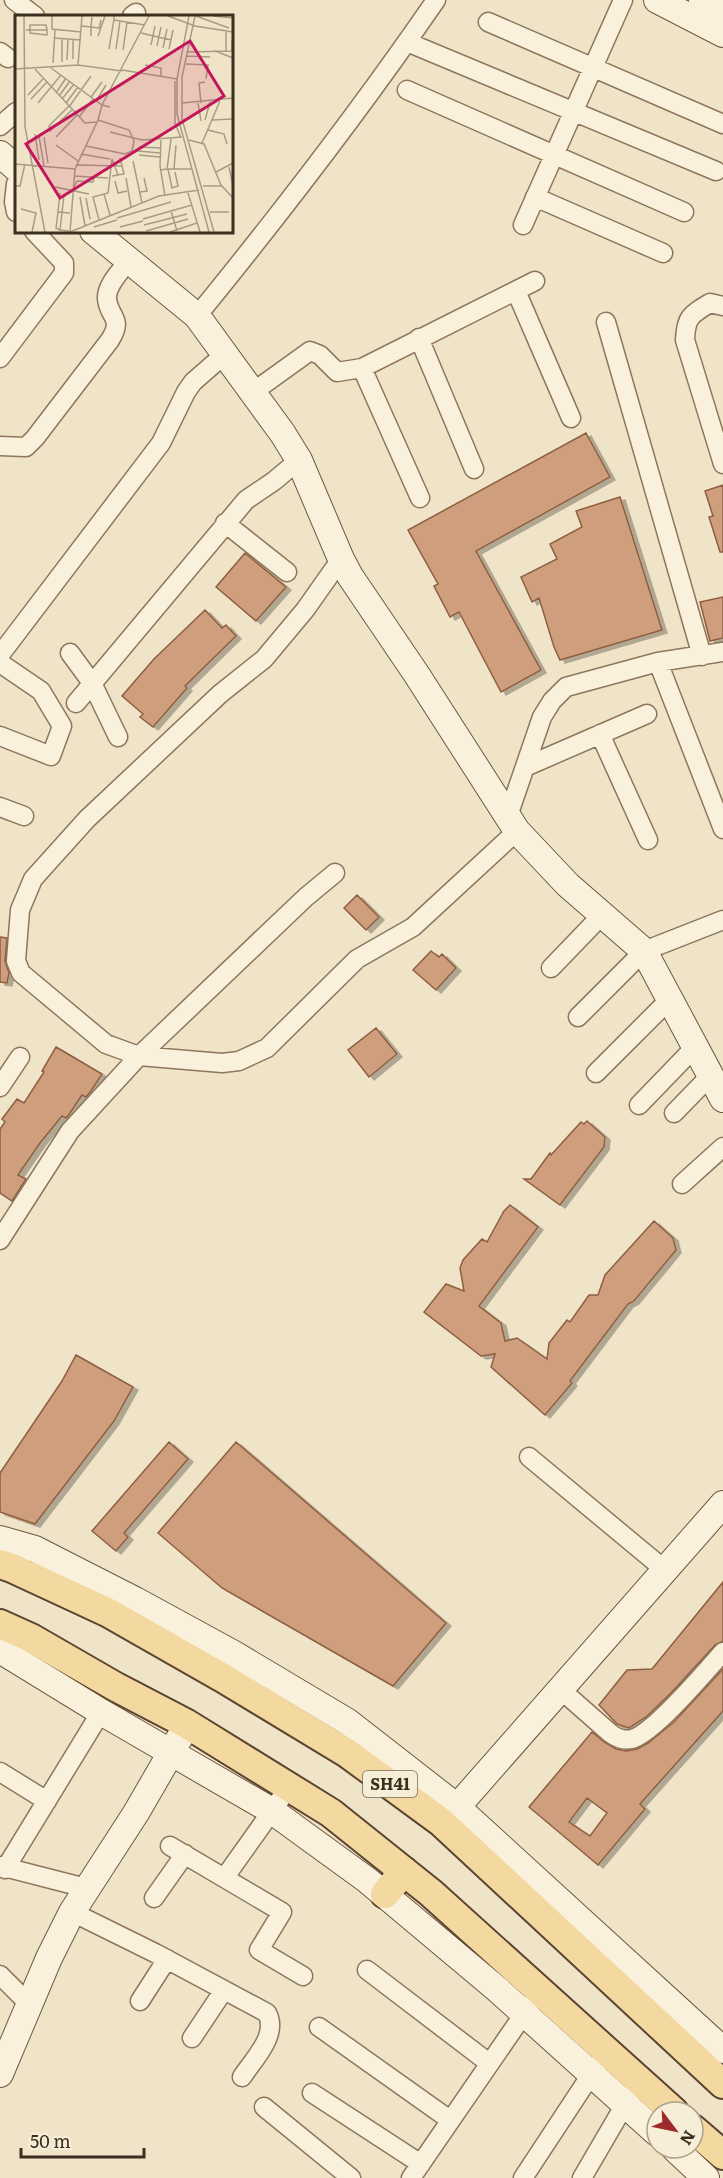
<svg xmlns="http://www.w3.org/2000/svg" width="723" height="2178" font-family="Literata,serif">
  <defs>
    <filter id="shadow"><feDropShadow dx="5" dy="3" stdDeviation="0" flood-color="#0004"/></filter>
  </defs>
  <rect width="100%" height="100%" fill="#f0e4c8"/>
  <path fill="#cf9f7d" stroke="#8d5f41" stroke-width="1.5" fill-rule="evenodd" filter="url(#shadow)" d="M586 433 610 477 476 551 541 670 501 692 459 612 450 617 434 586 438 584 408 530Z
    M723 485V552H720L709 517 713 516 705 491Z
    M620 497 662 630 560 660 554 647 539 598 532 602 521 577 557 559 550 544 582 527 576 511Z
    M245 553 286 587 256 621 216 587Z
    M723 597V638L710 641 700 602Z
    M205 610 222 628 226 625 236 636 185 686 187 688 153 727 140 717 143 714 122 696 154 659Z
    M357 895 379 917 366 930 344 908Z
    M0 937 7 938 5 961 9 973 7 983 0 982Z
    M431 951 439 957 442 954 456 968 436 990 413 970Z
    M376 1028 397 1054 369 1077 348 1050Z
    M56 1047 102 1074 91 1091 86 1097 82 1095 68 1116 66 1118 62 1116 40 1143 18 1175 26 1179 12 1201 0 1193V1129L5 1122 2 1119 17 1099 24 1103 44 1072 42 1071Z
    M587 1121 605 1137 604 1147 560 1205 524 1179H531L550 1153 551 1155 581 1122 584 1124Z
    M510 1205 538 1227 479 1306 501 1323 505 1341 517 1338 547 1359 549 1343 567 1320 570 1322 589 1295H598L605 1275 654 1221 673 1238 676 1250 634 1301 628 1304 570 1381 572 1383 545 1415 491 1367 495 1354 481 1356 424 1312 446 1284 464 1291 460 1268 463 1260 482 1239 487 1242 504 1211Z
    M76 1355 133 1387 114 1421 35 1524 0 1512V1473L62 1381Z
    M169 1442 188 1459 124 1533 128 1537 116 1551 92 1531Z
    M236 1442 446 1623 393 1686 222 1588 158 1533Z
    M723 1582V1641L715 1645 671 1693 646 1717 629 1728 617 1724 599 1705 627 1670 652 1669Z
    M723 1669V1711L640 1804 645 1809 598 1865 529 1807 592 1732 604 1742 616 1749 626 1751 637 1749 648 1743 674 1722ZM587 1798 607 1813 590 1836 569 1822Z"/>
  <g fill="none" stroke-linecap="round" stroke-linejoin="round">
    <g stroke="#8d765c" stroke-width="21">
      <path id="street" d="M14 0 35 16
        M132 16 136 13
        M488 22 723 124
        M407 42 716 171
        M0 52 8 58
        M407 90 684 212
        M0 126 16 112
        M16 184 14 202 16 212
        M535 197 663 253
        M523 225 623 0
        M516 291 571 418
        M723 306 710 303C690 315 686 317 685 340L723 464
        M197 316C281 213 361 109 436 0
        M606 322 702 656
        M419 338 474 469
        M0 358 64 273V263L34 231
        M362 368 420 498
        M253 392 310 351 320 355 337 372 362 368 535 281
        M0 446 26 447 35 438 110 340C124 318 109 318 107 299 106 285 121 271 129 260
        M225 523 287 572
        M341 559 305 610 264 659 220 694 87 819 33 879 20 910 16 961 21 973 106 1044 139 1056 222 1063 239 1061 267 1048 357 959 413 927 517 831
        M70 653 92 683 118 737
        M0 655 161 443 186 392 193 382 225 354
        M658 662 723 829
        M0 663 41 691 62 726 51 756 0 736
        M76 703 246 500 274 481 299 460
        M600 734 648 840
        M525 767 647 714
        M0 807 24 816
        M508 816 542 717 552 701 566 687 658 662 723 652
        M551 968 602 915
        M578 1017 644 951 723 920
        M596 1073 670 999
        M0 1087 20 1057
        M639 1105 695 1047
        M674 1113 711 1075
        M682 1184 723 1147
        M0 1240 70 1131 139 1056 306 897 335 873
        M529 1457 665 1570
        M560 1689 610 1733C617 1738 623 1741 632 1739 654 1733 706 1671 723 1652
        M0 1772 47 1801
        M170 1846 282 1912 259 1950 303 1976
        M0 1866 86 1888
        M5 1869 101 1712
        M225 1877 289 1787
        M154 1898 185 1854
        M72 1912 155 1953 267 2013C279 2035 253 2060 242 2077
        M367 1970 489 2063
        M0 1975 29 2004
        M140 2001 167 1959
        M319 2027 450 2120
        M192 2038 224 1990
        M312 2093 421 2164
        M264 2107 351 2178
        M411 2178 530 2005
        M523 2178 598 2064
        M582 2178 631 2094"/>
    </g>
    <g stroke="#6f573f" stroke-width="28">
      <path id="secondary" d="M657 0 723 34
        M702 0 723 10
        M0 154 16 168
        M93 231 197 316 283 434 299 460 341 559 350 576 417 675 517 831 568 885 644 951 723 1099
        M0 1539 35 1549 135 1600 234 1654 348 1722 457 1807 723 2050
        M0 1650 101 1712 272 1811 367 1880 497 1989 657 2133
        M445 1818 457 1807 723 1504
        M0 2074 49 1958 72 1912 136 1813 180 1737
        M674 2148 706 2178"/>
    </g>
    <g stroke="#5b4430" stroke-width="32">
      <path id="primary" d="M0 1564 12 1568 109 1613 223 1678 347 1753 441 1822 723 2084
        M0 1624 31 1638 116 1687 187 1724 331 1813 431 1893 674 2112
        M385 1894 404 1871
        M693 2129 723 2155"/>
    </g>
    <use href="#street" stroke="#faf1dc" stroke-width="18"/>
    <use href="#secondary" stroke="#faf1dc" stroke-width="26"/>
    <use href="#primary" stroke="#f3d9a0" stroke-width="28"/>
  </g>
  <g text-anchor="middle" stroke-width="4.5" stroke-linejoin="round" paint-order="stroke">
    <rect fill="#f7eed8" stroke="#756857" stroke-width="1.5" x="363" y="1771" width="54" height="26" rx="4.5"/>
    <g font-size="16" font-weight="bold" fill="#3d2e20">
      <text x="390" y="1790">SH41</text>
    </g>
  </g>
  <g transform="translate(15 15)">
    <rect width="218" height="218" fill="#f0e4c8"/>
    <path fill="none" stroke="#a89b85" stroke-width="1.5" d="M9 1 10 112 30 217M37 1V14L66 17M99 1V5L130 10M153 1 180 11 218 17M174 1 162 64V99L194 217M180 1 167 62V104L199 217M181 1 214 13M198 1 218 3M67 11 76 12 77 2M11 15H32V20L15 18V10H31L32 15M126 18 156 25M76 21V12L84 13 86 5M83 21 90 1M39 23 66 25M136 30 140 11M142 31 146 12M148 33 152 14M94 34 99 4M101 34 105 6M154 34 158 15M108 35 112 7M200 36 218 43M211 36V15M172 37 217 36V25M172 41 195 42M58 44V24M52 45 53 24M47 47V23M38 48 40 15M171 49 193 50 191 64M63 50 67 1M130 50 146 53V62M36 53 87 90 95 92M0 54 63 50 107 56M20 54 70 108 82 107M107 55 162 64M160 66V108L166 123M41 78 51 63M13 80 28 64M44 81 55 66M76 82 87 67M16 84 32 67M47 84 59 69M81 86 91 70M23 88 46 60M51 88 63 72M167 88 218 83M183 88 186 106M186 88 184 68 190 67M54 91 34 111 35 116 57 95M54 92 76 61M64 102 78 84M190 105 195 87M197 105 218 104M193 115 209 119 212 129M95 117 127 125 167 122M20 119 24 145M24 121 29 151M29 122 33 148M41 122 62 100M146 125 145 151 150 181M174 125 189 129 206 170 218 183M187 128 205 86M41 130 63 146M71 131 110 139 117 136 119 126 114 115 83 105M124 132 146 133M123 136 145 138M66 139 95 144M124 140 145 142M118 146 127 188M0 149 60 154M61 150 107 151M214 152 218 171M153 154 157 173 163 171 160 157M153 154H176M159 154 161 130M145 155 152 154 156 124M201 157 218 148M59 161 93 163M97 161 109 159 105 143M111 163 116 192M100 166 103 178 112 176M0 171H5L10 149M188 171H207M40 172 74 179M58 174 62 166 78 167 79 163M125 177 132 176 129 163M45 178 43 197 55 198M173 178 185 217M89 179 95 200M49 180 45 215 54 216M65 182 70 211M71 183 75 204M6 194 21 198 17 217M156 196 162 216M43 197 41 213 45 215M195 197H214M102 203 156 187M128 204 177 190M84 205 78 182 93 178 97 144 103 160M129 210 172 199M79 212 102 205M105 212 128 206M131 216 173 204M55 217 60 154 83 105 87 90 134 1M55 217 144 181 184 175M155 217 182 208"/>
    <path fill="#c2185b" fill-opacity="0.15" stroke="#c2185b" stroke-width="3" d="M175 26 209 81 45 183 11 129Z"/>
    <rect width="218" height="218" fill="none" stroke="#3d2e20" stroke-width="3"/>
  </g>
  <g transform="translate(675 2130) rotate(122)"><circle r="28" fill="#f7eed8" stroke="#ada18e" stroke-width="1.5"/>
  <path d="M0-4.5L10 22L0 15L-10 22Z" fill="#9e2a2b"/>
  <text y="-9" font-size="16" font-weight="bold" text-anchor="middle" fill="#3d2e20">N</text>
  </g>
  <path d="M21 2148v9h123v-9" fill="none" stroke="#3d2e20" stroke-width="3"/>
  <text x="30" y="2148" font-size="18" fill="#3d2e20" stroke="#f7eed8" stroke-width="4.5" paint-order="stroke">50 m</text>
</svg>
